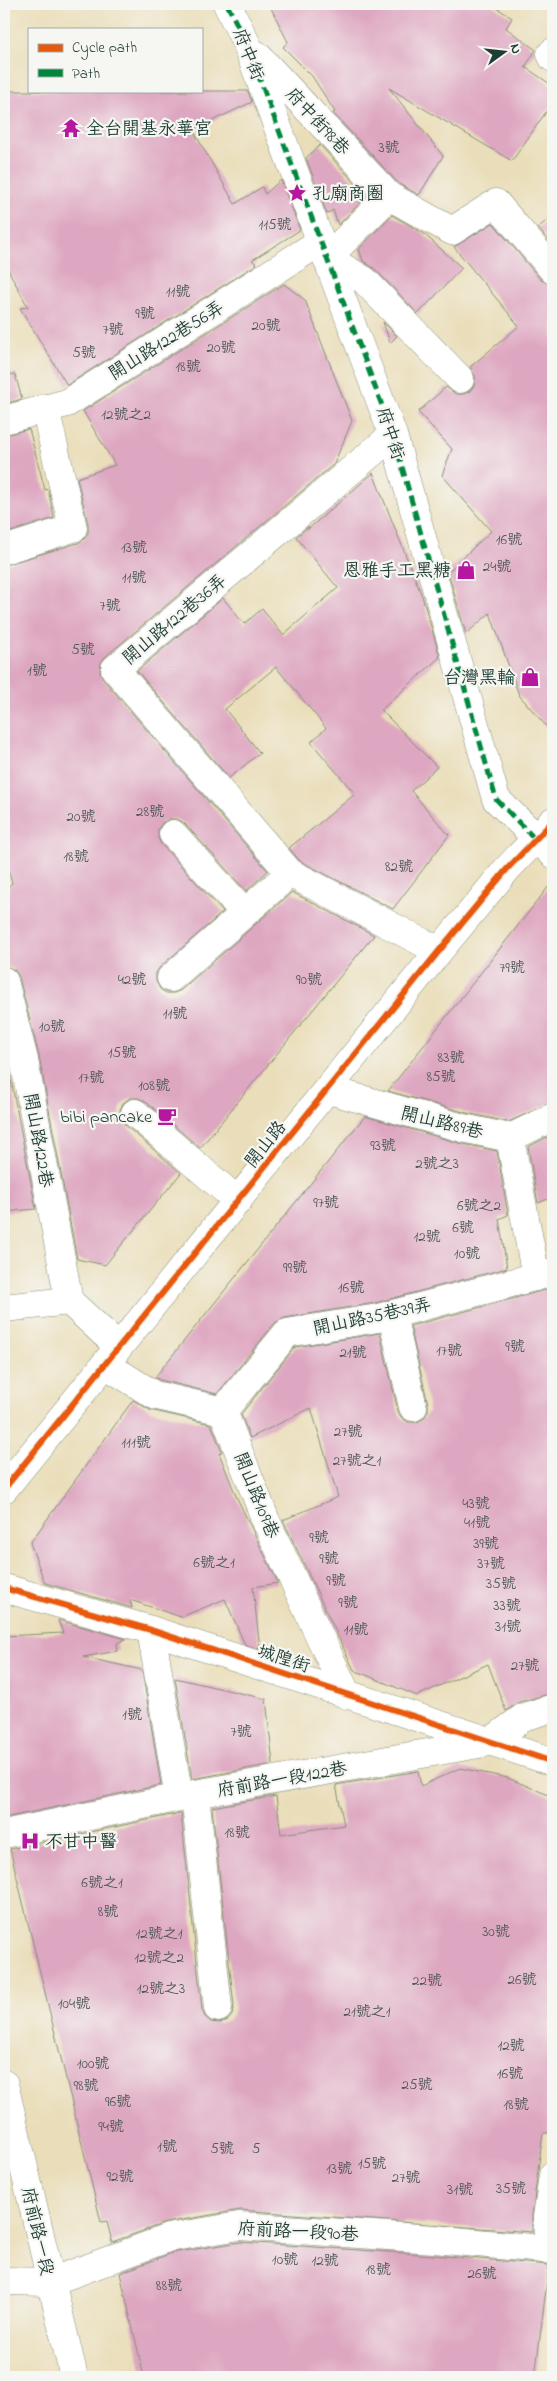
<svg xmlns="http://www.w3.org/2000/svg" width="557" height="2381" font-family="'Indie Flower','LXGW WenKai TC',sans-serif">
  <rect width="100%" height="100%" fill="#f6f6f2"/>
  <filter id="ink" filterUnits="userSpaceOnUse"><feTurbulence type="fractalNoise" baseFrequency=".02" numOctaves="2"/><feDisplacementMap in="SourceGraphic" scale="10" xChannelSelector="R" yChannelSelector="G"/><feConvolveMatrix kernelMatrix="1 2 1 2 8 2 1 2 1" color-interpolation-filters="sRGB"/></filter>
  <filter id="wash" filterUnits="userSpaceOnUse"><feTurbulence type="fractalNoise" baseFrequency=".0096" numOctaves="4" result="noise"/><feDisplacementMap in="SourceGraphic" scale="20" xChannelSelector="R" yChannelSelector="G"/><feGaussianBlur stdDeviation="1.12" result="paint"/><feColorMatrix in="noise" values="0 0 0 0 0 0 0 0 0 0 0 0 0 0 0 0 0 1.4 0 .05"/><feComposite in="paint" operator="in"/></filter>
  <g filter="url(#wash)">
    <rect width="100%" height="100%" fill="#eadeba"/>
    <g id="blocks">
      <path fill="#dea7c1" d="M269 4H491L512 18 506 28 536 50 525 67 553 86V102L512 161 389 88 443 156 419 195 399 184 333 113 335 112 312 76 283 47 288 42Z
        M4 91H248L252 102 193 130 235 204 262 187 265 194 281 180 300 230 252 260 257 264 67 385 20 308 28 307 4 262Z
        M320 145 367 196 338 225 333 210 327 214 306 158Z
        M392 215 423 233 462 268 418 314 375 269 363 261 359 249Z
        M553 215V246L538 228Z
        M493 223 541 280 553 285V734L519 695 490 613 466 634 448 572 491 531 442 475 452 449 418 412 446 387 456 394H463L470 391 475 384V376L470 367 519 326 454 247Z
        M284 284 305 300 352 421 334 464 105 657 101 663 100 671 103 679 268 871 246 891 184 823 177 819H170L162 823 158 830V838L161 844 223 912 160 967 156 973V981L160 989 166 993H174L181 990 292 892 374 935 200 1148 145 1101 138 1098H130L123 1103 120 1110V1118L125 1125 181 1173 105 1265 77 1259 39 1056 19 977 15 970 4 966V891L12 883 4 855V565L78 543 84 539 88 533V524L77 478 115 465 83 411Z
        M383 322 397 336 390 343Z
        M15 374 22 399 4 404V375Z
        M29 429 45 490 48 489 54 518 4 534V435Z
        M373 473 422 596 440 657 381 710 437 767 411 791 449 835 393 909 300 861 289 848 355 794 311 742 326 728 276 667 225 709 260 753 229 778 137 671 223 598 244 624 262 609 283 635 338 588 296 537 309 526 307 530Z
        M553 881V1102L508 1122 467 1113 388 1091Z
        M4 1044 36 1209 4 1212Z
        M365 1116 459 1143 497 1151 508 1215 499 1219 507 1268 375 1303 284 1318 275 1323 217 1394 160 1380 155 1377Z
        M553 1134V1197L538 1203 528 1147Z
        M553 1288V1693L519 1702 506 1711 488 1664 417 1696 354 1670 283 1520 338 1497 311 1408 250 1438 241 1414 295 1347 380 1333 398 1411 401 1417 408 1422H417L423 1419 428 1412V1404L410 1326Z
        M133 1400 150 1410 211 1424 222 1452 219 1453 236 1496 278 1583 253 1587 260 1649 245 1645 225 1599 181 1617 130 1600 132 1608 45 1583 30 1543Z
        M58 1620 126 1639 117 1643 118 1651 83 1657 142 1670 161 1785 4 1818V1636L63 1633Z
        M175 1678 266 1699 273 1764 192 1779Z
        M460 1768 508 1778 553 1797V2133H543L532 2215V2232L240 2210 165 2223 112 2242 107 2221 101 2222 10 1849 181 1813 202 2010 205 2017 211 2022 220 2023 228 2020 232 2015 234 2006 212 1807 276 1796 281 1834 344 1825 336 1785 418 1771 421 1786Z
        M240 2242 433 2255 549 2265 535 2377H144L120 2273 172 2253Z"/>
    </g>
  </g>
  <g filter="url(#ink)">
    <use href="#blocks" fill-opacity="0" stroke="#848e77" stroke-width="1"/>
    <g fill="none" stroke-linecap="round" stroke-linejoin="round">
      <g stroke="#848e77" stroke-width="29">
        <path id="minor" d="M227 4 247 45 393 435 496 799 553 854
          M553 52 551 54 553 58
          M257 55 389 196 452 231 496 203 553 270
          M389 196 327 258 364 280 460 379
          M4 420 67 403 320 242
          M4 550 73 528 45 408
          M173 834 245 913
          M290 873 115 669 393 435
          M171 978 290 873 439 951
          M4 981 24 1060 69 1301
          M329 1090 463 1128 510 1138 553 1117
          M135 1113 238 1201
          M510 1138 536 1277
          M4 1308 69 1301 119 1347
          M392 1315 413 1407
          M105 1364 154 1395 223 1411 266 1521 347 1695
          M223 1411 287 1333 378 1318 553 1272
          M4 1489 439 951 507 869 553 821
          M4 1588 151 1630 553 1762
          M151 1630 179 1798
          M195 1794 218 2008
          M4 1834 195 1794 490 1742 524 1717 553 1708
          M553 2175 547 2217 548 2238 553 2243
          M4 2281 50 2282 168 2238 239 2226 434 2239 553 2250"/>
      </g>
      <g stroke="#848e77" stroke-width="29">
        <path id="major" d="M4 2084 74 2377"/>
      </g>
      <use href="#minor" stroke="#fff" stroke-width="28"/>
      <use href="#major" stroke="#fff" stroke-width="28"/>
      <path stroke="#00873e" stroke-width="5" stroke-dasharray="10 5" stroke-linecap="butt" d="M227 4 247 45 393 435 496 799 536 840"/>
      <g stroke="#f6f6f2" stroke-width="9">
        <path id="cycleway" d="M4 1489 439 951 507 869 553 821
          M4 1588 151 1630 553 1762"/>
      </g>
      <use href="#cycleway" stroke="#e8590c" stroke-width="6"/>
    </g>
  </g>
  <defs>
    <g id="temple-bare" transform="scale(1.5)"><path d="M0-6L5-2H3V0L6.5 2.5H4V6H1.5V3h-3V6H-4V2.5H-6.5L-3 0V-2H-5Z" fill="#b5179e" stroke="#f6f6f2" stroke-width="2.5" paint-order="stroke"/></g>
    <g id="sight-bare" transform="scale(1.5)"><path d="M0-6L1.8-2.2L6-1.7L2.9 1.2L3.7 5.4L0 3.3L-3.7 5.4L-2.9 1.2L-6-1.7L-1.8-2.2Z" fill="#b5179e" stroke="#f6f6f2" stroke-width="2.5" paint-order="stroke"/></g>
    <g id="shop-bare" transform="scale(1.5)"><path d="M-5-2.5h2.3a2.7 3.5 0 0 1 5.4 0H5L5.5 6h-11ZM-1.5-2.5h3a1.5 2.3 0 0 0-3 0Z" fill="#b5179e" stroke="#f6f6f2" stroke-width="2.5" paint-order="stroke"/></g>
    <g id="cafe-bare" transform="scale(1.5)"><path d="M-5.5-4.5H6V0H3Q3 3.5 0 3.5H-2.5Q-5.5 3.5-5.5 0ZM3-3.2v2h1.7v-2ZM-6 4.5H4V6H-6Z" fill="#b5179e" stroke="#f6f6f2" stroke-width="2.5" paint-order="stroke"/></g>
    <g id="hospital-bare" transform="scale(1.5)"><path d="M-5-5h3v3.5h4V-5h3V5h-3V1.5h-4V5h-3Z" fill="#b5179e" stroke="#f6f6f2" stroke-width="2.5" paint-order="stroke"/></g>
  </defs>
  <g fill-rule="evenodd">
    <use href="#temple-bare" x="71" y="128"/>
    <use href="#sight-bare" x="297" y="193"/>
    <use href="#shop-bare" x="466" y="570"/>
    <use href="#shop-bare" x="530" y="677"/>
    <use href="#cafe-bare" x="167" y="1116"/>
    <use href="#hospital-bare" x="30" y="1841"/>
  </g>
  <g text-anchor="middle" stroke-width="4.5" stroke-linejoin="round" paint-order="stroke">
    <g font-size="15" fill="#4f5857">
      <text x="389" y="152">3號</text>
      <text x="275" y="229">115號</text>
      <text x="178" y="296">11號</text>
      <text x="145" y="318">9號</text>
      <text x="266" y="330">20號</text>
      <text x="113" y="334">7號</text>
      <text x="221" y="352">20號</text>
      <text x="84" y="357">5號</text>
      <text x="188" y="371">18號</text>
      <text x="126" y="419">12號之2</text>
      <text x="509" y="544">16號</text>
      <text x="134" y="552">13號</text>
      <text x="497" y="571">24號</text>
      <text x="134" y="582">11號</text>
      <text x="110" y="610">7號</text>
      <text x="83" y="654">5號</text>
      <text x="37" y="675">1號</text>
      <text x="150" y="816">28號</text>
      <text x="81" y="821">20號</text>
      <text x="76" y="861">18號</text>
      <text x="399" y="871">82號</text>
      <text x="512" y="972">79號</text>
      <text x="132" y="984">42號</text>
      <text x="309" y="984">90號</text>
      <text x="175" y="1018">11號</text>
      <text x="52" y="1031">10號</text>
      <text x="122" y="1057">15號</text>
      <text x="451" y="1062">83號</text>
      <text x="441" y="1081">85號</text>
      <text x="91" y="1082">17號</text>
      <text x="154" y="1090">108號</text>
      <text x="383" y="1150">93號</text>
      <text x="437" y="1168">2號之3</text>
      <text x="326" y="1207">97號</text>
      <text x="479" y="1210">6號之2</text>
      <text x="463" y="1232">6號</text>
      <text x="427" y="1241">12號</text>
      <text x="467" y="1258">10號</text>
      <text x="295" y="1272">99號</text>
      <text x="351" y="1292">16號</text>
      <text x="515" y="1351">9號</text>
      <text x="449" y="1355">17號</text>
      <text x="353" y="1357">21號</text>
      <text x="348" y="1436">27號</text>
      <text x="136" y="1447">111號</text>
      <text x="357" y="1465">27號之1</text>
      <text x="476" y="1508">43號</text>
      <text x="477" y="1527">41號</text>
      <text x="319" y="1542">9號</text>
      <text x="486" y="1548">39號</text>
      <text x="329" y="1563">9號</text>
      <text x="214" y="1567">6號之1</text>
      <text x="491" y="1568">37號</text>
      <text x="336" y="1585">9號</text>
      <text x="501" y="1588">35號</text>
      <text x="348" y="1607">9號</text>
      <text x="507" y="1610">33號</text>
      <text x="508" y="1631">31號</text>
      <text x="356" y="1634">11號</text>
      <text x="525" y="1670">27號</text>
      <text x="132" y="1719">1號</text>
      <text x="241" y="1736">7號</text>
      <text x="237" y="1837">18號</text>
      <text x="102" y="1887">6號之1</text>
      <text x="108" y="1916">8號</text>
      <text x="496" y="1936">30號</text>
      <text x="159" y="1938">12號之1</text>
      <text x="159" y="1962">12號之2</text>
      <text x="522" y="1984">26號</text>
      <text x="427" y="1985">22號</text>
      <text x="161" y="1993">12號之3</text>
      <text x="74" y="2008">104號</text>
      <text x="367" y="2016">21號之1</text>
      <text x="511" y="2050">12號</text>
      <text x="93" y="2068">100號</text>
      <text x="510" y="2078">16號</text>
      <text x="417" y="2089">25號</text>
      <text x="86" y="2090">98號</text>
      <text x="118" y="2106">96號</text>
      <text x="516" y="2109">18號</text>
      <text x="111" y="2131">94號</text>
      <text x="167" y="2151">1號</text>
      <text x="222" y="2153">5號</text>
      <text x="256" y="2153">5</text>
      <text x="372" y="2168">15號</text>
      <text x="339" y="2173">13號</text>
      <text x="120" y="2181">92號</text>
      <text x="406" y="2182">27號</text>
      <text x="511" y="2193">35號</text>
      <text x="460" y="2194">31號</text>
      <text x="285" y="2264">10號</text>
      <text x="325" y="2265">12號</text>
      <text x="378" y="2274">18號</text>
      <text x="482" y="2278">26號</text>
      <text x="169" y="2290">88號</text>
    </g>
    <g font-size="18" fill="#1f3d34" stroke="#f6f6f2">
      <text transform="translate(249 54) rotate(68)" y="6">府中街</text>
      <text transform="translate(318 121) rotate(47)" y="6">府中街98巷</text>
      <text transform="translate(166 340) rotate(-32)" y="6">開山路122巷56弄</text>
      <text transform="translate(391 433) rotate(72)" y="6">府中街</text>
      <text transform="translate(174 619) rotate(-40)" y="6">開山路122巷36弄</text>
      <text transform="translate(442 1122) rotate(14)" y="6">開山路89巷</text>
      <text transform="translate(39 1140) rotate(80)" y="6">開山路122巷</text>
      <text transform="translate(265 1144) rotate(-51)" y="6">開山路</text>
      <text transform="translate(372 1316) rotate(-12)" y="6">開山路35巷39弄</text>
      <text transform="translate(257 1495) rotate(68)" y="6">開山路109巷</text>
      <text transform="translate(284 1658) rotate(18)" y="6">城隍街</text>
      <text transform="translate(282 1779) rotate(-10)" y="6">府前路一段122巷</text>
      <text transform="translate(38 2231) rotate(77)" y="6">府前路一段</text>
      <text transform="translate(298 2231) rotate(3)" y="6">府前路一段90巷</text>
    </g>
    <g font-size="18" fill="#1f3d34" stroke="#f6f6f2" text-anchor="start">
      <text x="86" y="134">全台開基永華宮</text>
      <text x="312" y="199">孔廟商圈</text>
      <text x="451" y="576" text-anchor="end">恩雅手工黑糖</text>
      <text x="515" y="683" text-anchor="end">台灣黑輪</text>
      <text x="152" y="1122" text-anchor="end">bibi pancake</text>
      <text x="45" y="1847">不甘中醫</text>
    </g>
  </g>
  <rect width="557" height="2381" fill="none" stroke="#f6f6f2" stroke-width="20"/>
  <rect x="28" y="28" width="175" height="65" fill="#f6f6f2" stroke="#a0aca6"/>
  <rect x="38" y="44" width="25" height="8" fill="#e8590c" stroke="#a0aca6"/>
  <text x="72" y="52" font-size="15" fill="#1f3d34">Cycle path</text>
  <rect x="38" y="69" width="25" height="8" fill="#00873e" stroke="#a0aca6"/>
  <text x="72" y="78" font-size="15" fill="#1f3d34">Path</text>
  <g transform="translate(504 52) rotate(75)" stroke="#f6f6f2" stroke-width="4" paint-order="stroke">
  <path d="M0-4L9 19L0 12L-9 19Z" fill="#1f3d34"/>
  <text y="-8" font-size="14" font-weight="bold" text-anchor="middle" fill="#1f3d34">N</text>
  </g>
</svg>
